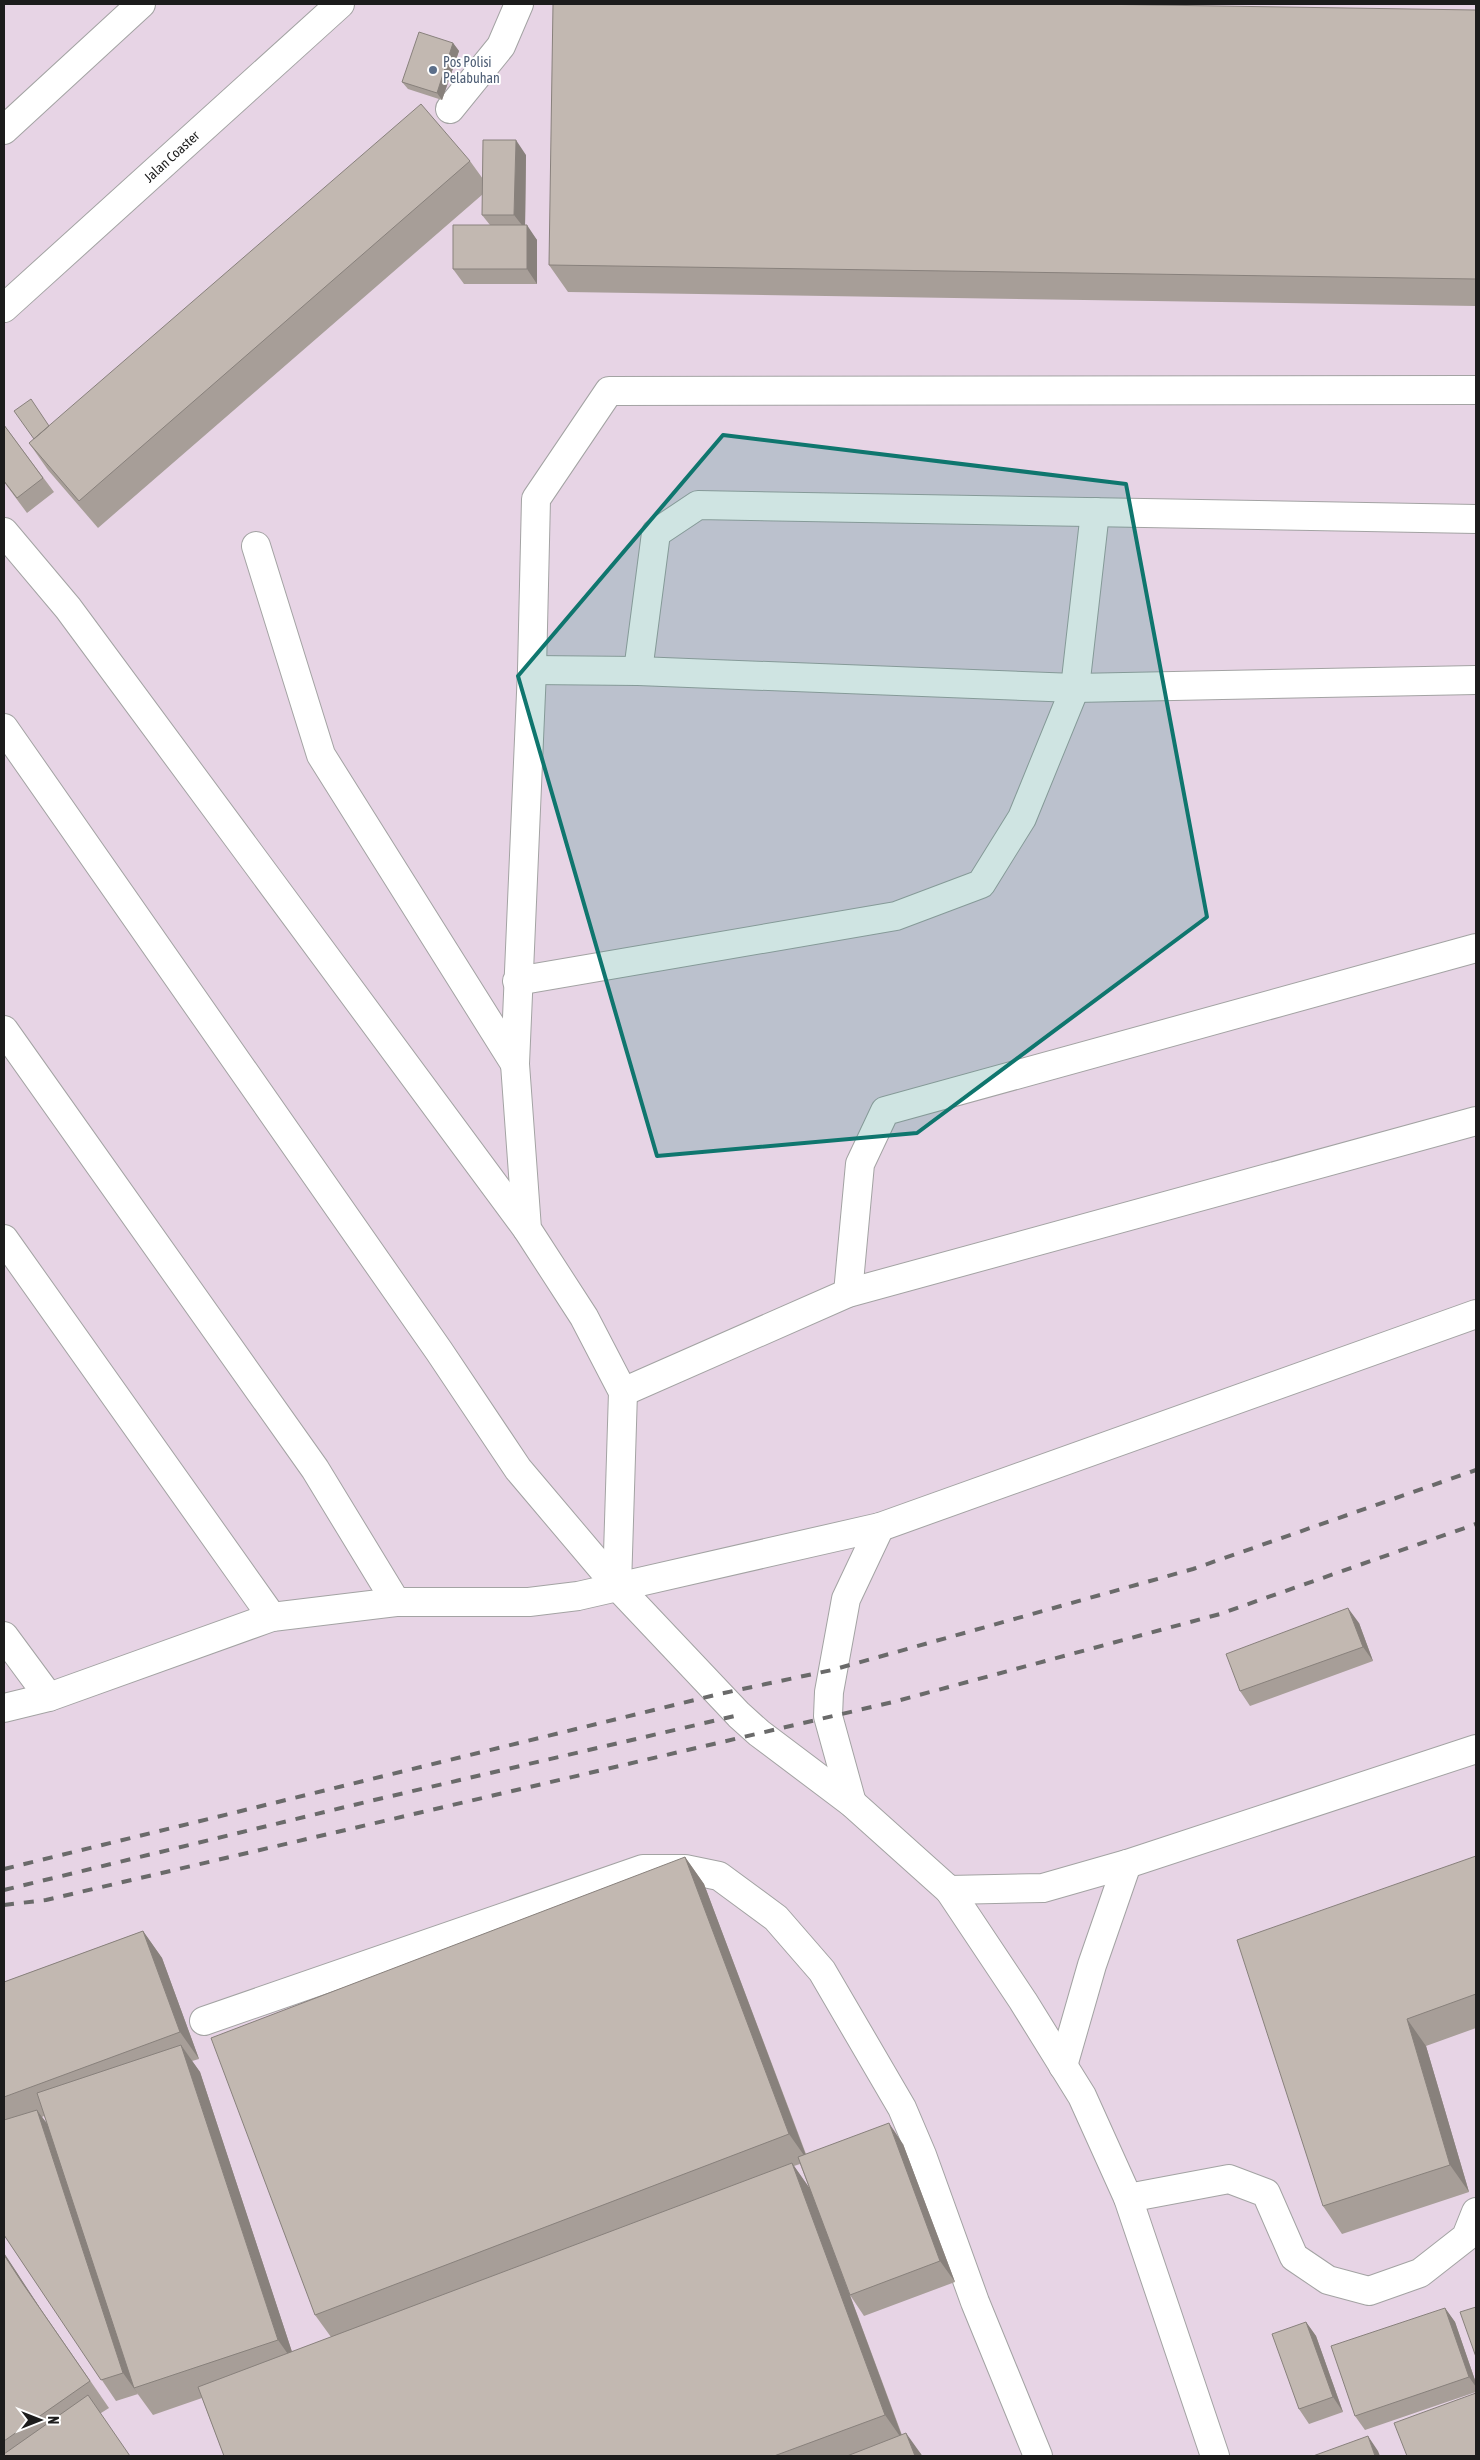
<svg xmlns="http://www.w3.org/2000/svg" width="1480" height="2460" font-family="'Asap Condensed',sans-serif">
  <rect width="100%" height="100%" fill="#eee9e2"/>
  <path fill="#e7d4e5" d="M4 4H1476V2456H4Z"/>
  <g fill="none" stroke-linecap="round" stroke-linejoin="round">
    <g stroke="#a3a3a3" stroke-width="30">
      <g id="minor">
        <path d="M450 109 501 46 519 4"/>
        <path d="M4 130 141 4"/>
        <path id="s1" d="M4 308 340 4"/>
        <path d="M4 532 68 608 527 1229"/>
        <path d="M256 546 321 755 515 1064"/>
        <path d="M532 670 638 671 1075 688 1476 680"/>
        <path d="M638 671 656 533 698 505 1476 519"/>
        <path d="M4 728 439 1351 518 1469 617 1586 739 1715 759 1733 852 1803 949 1890 1043 1888 1127 1864 1476 1749"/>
        <path d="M517 981 896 916 981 884 1022 818 1075 688 1095 512"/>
        <path d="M4 1030 315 1469 396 1602H529L578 1596 880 1527 1476 1314"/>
        <path d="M4 1239 272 1617"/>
        <path d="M848 1293 860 1164 885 1111 1476 948"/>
        <path d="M623 1392 848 1293 1476 1121"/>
        <path d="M617 1586 623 1392 584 1317 527 1229 515 1064 532 670 536 499 609 391 1476 390"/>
        <path d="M4 1636 49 1697"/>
        <path d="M4 1708 49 1697 272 1617 396 1602"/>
        <path d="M852 1803 828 1716 829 1692 846 1599 880 1527"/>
        <path d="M949 1890 1023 2001 1082 2096 1128 2198 1215 2456"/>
        <path d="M204 2021 643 1869H685L719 1876 776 1918 822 1971 902 2108 922 2155 975 2302 1038 2456"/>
        <path d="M1063 2066 1092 1965 1127 1864"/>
        <path d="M1128 2198 1229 2179 1266 2193 1294 2257 1328 2280 1369 2291 1420 2273 1466 2237 1476 2212"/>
      </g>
    </g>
    <use href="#minor" stroke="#fff" stroke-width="28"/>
    <path stroke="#6a6a6a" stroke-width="4" stroke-dasharray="10 10" stroke-linecap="butt" d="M4 1869 719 1694 832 1670 1193 1569 1476 1470
      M4 1890 370 1801 739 1715
      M4 1905 46 1900 893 1702 1220 1614 1476 1524"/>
  </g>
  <path fill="#a79e98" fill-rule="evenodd" d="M1476 10V306L568 292 549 265Z
    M453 43 459 51 442 100 408 89 402 82Z
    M526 155 525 225 537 240V284H464L453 269 490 225 482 215 483 194 98 528 48 470 29 443 49 426 470 161 483 179Z
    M4 425 54 492 27 513 4 482Z
    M1359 1623 1373 1661 1250 1706 1240 1691Z
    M1476 1856V2028L1426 2046 1469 2192 1342 2234 1323 2206Z
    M685 1857 704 1884 806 2154 903 2144 955 2282 864 2316 850 2295 902 2435 921 2454 922 2456H224L202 2398 153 2415 137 2393 138 2394 116 2401 4 2235V1982L143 1931 162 1958 199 2059 192 2061 200 2072 292 2352 331 2337 315 2315ZM44 2116 47 2123 42 2117ZM800 2164 810 2190 794 2166Z
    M4 2253 42 2311 109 2408 101 2413 4 2456Z
    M1445 2308 1455 2322 1476 2383V2392L1365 2430 1355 2416Z
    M1306 2322 1316 2336 1343 2412 1309 2424 1299 2409Z"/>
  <path fill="#88817c" d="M453 43 459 51 442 100 437 93Z
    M516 140 526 155 525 229 514 215Z
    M527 225 537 240V284L527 269Z
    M1348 1608 1359 1623 1373 1661 1363 1647Z
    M685 1857 704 1884 808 2161 789 2134Z
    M143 1931 162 1958 199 2059 180 2032Z
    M1407 2019 1426 2046 1469 2192 1450 2165Z
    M181 2045 200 2072 297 2367 278 2340Z
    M37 2110 52 2131 134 2388 138 2394 123 2373Z
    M889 2123 903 2144 955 2282 940 2261Z
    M792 2163 811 2190 904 2442 885 2415Z
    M4 2253 42 2311 109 2408 23 2284 4 2255Z
    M1445 2308 1455 2322 1476 2383V2387L1469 2377Z
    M1306 2322 1316 2336 1343 2412 1333 2397Z
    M906 2433 921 2454 922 2456H915Z
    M1368 2436 1378 2451 1380 2456H1375Z"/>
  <path fill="#c2b8b1" stroke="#88817c" d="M553 4H1089L1476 10V279L549 265Z
    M419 32 453 43 437 93 402 82Z
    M421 104 470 161 79 501 29 443Z
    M483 140H516L514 215H482Z
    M453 225H527V269H453Z
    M31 399 49 426 34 439 14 411Z
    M4 425 43 478 17 498 4 481Z
    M1348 1608 1363 1647 1240 1691 1226 1654Z
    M1476 1856V1994L1407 2019 1450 2165 1323 2206 1237 1940Z
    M685 1857 789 2134 315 2315 211 2038Z
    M143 1931 180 2032 4 2097V1982Z
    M181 2045 278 2340 134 2388 37 2093Z
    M37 2110 123 2373 101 2380 4 2235V2120Z
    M889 2123 940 2261 850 2295 798 2157Z
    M792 2163 885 2415 774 2456H224L198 2387Z
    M4 2255 23 2284 90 2381 4 2441Z
    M1476 2307V2357L1460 2312Z
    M1445 2308 1469 2377 1355 2416 1331 2346Z
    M1306 2322 1333 2397 1299 2409 1272 2334Z
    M1476 2393V2456H1407L1394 2423Z
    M88 2395 130 2456H4V2454Z
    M906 2433 915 2456H847Z
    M1368 2436 1375 2456H1313Z"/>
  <path fill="#0f766e" fill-opacity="0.2" stroke="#0f766e" stroke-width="4" stroke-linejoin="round" d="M723 435 1126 484 1207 917 917 1133 657 1156 518 676Z"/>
  <circle fill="#5c6f8a" stroke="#fff" stroke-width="2" cx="433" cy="70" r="5"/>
  <g text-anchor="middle" stroke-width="4" stroke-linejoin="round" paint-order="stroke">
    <g font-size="14" fill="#4e5e75" stroke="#fff" text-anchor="start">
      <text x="443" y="67">Pos Polisi<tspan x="443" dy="16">Pelabuhan</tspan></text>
    </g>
    <g font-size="14" fill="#1c1c1c" stroke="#fff">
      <text dy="5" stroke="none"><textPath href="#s1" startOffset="226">Jalan Coaster</textPath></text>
    </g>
  </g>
  <rect width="1480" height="2460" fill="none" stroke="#1c1c1c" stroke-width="10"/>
  <g transform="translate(40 2420) rotate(90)" stroke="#ffffff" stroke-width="4" paint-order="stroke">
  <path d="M0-4L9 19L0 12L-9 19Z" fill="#1c1c1c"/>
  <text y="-8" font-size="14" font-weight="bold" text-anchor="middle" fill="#1c1c1c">N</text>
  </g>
</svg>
